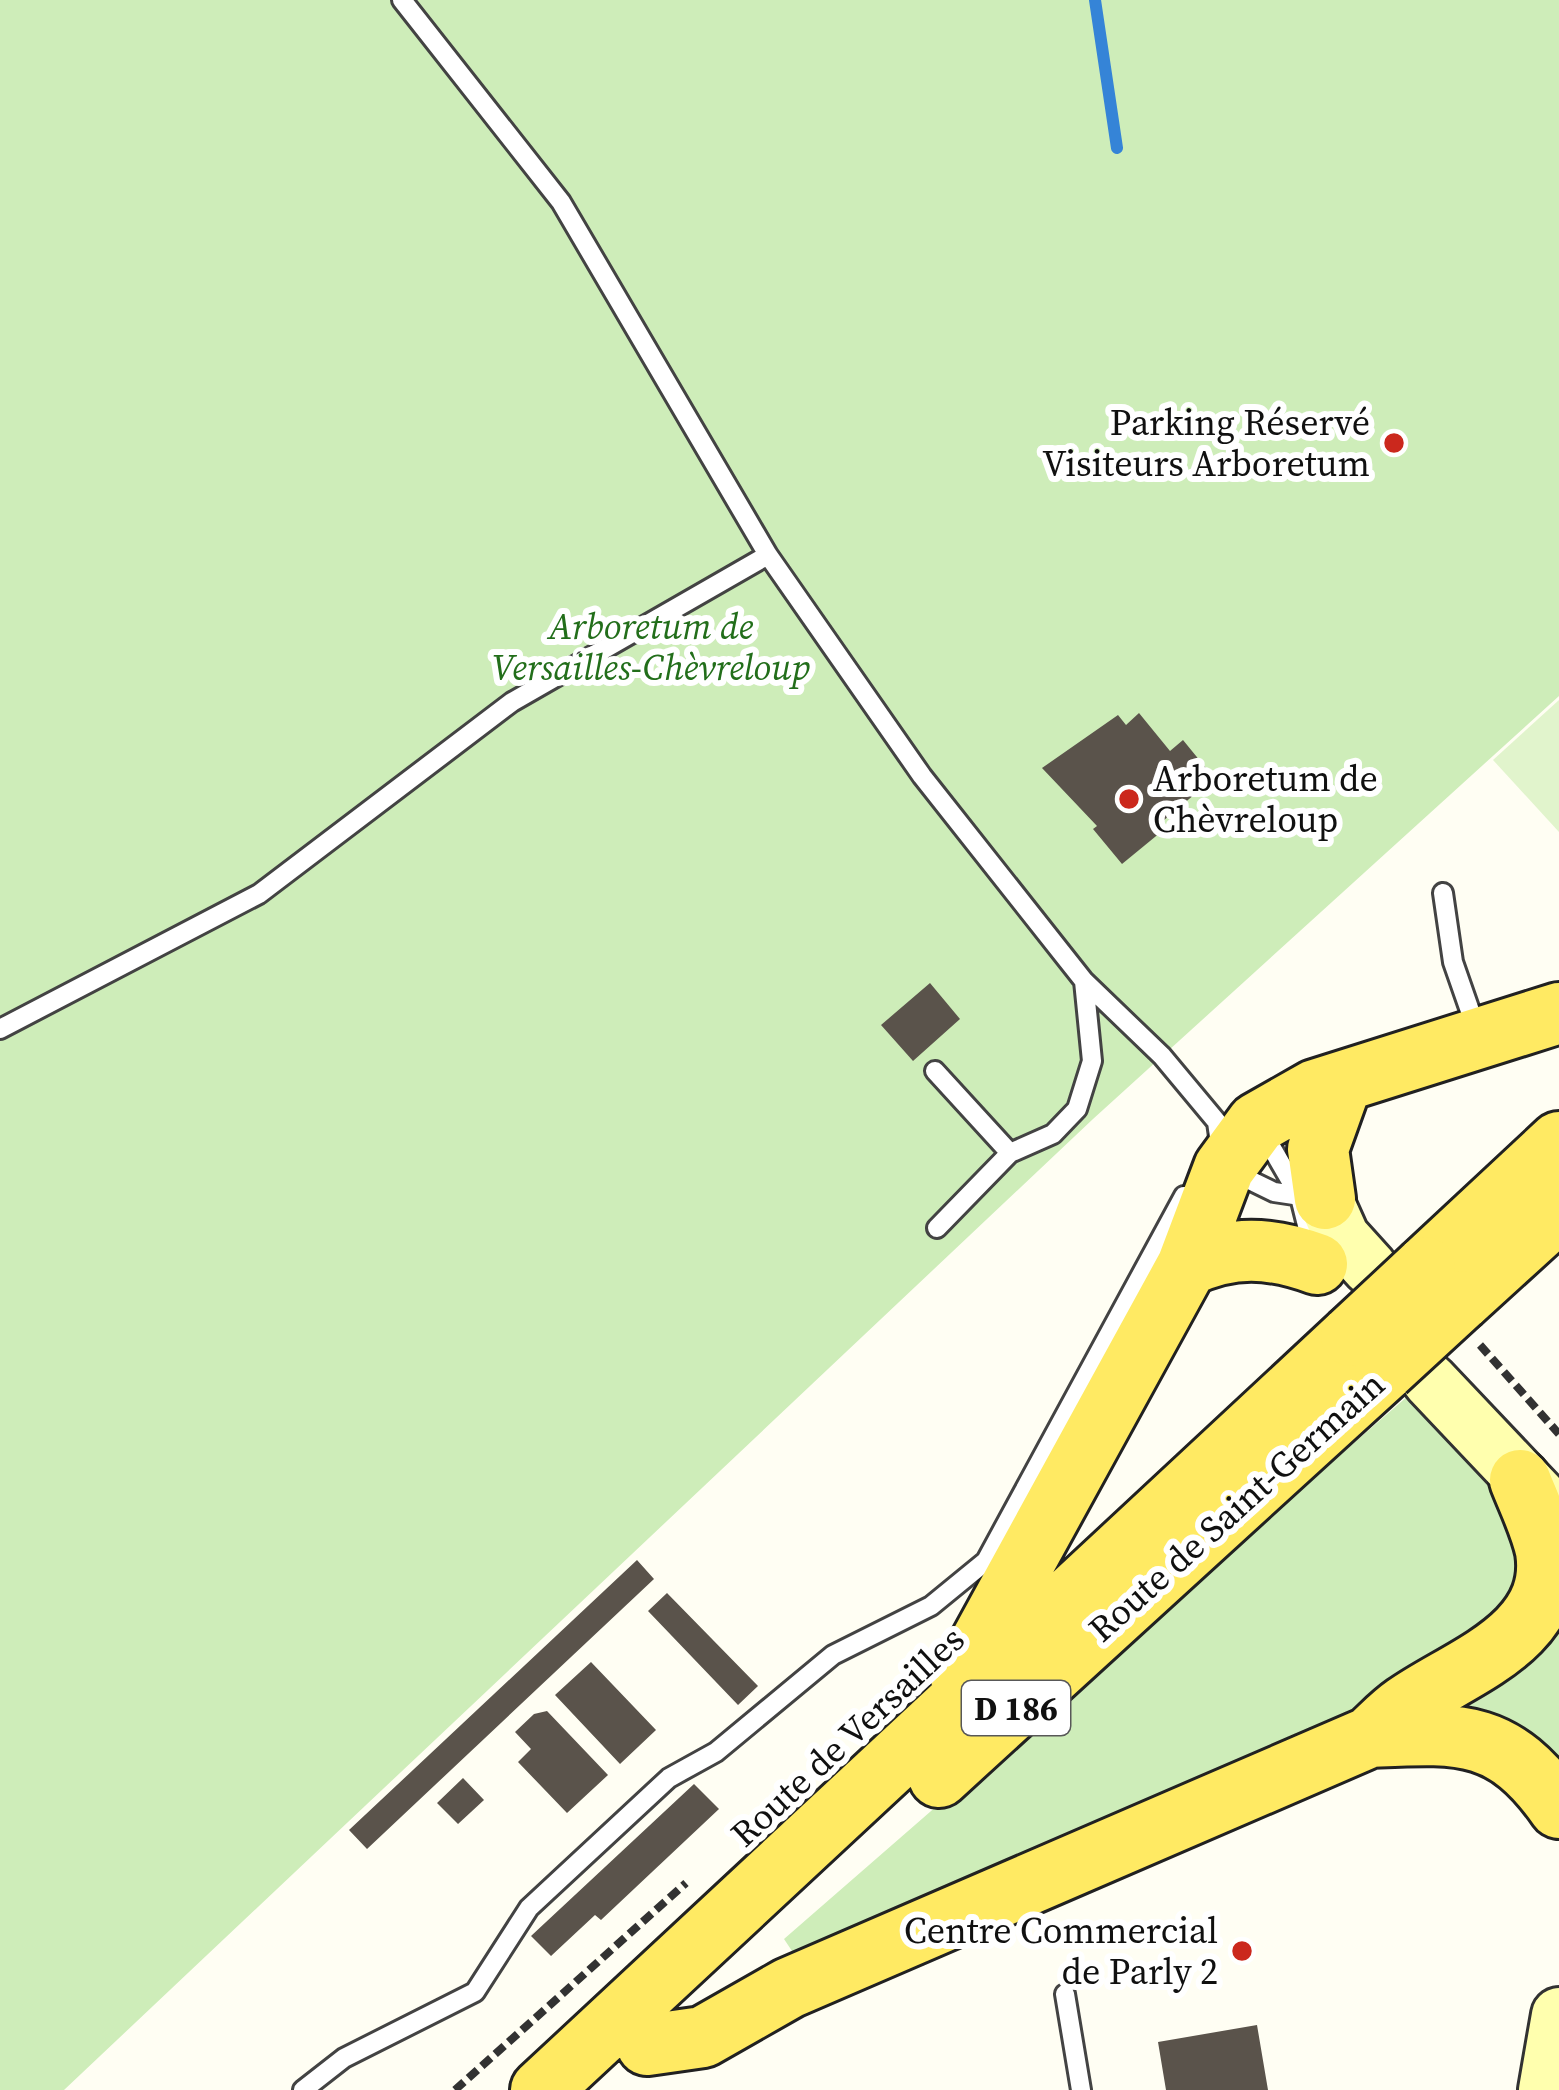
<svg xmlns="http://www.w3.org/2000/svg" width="1559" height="2090" font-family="'Source Serif 4',serif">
  <rect width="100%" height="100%" fill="#fffef3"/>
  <path fill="#ceedb9" d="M0 0H1559V696L1093 1119 64 2090H0Z
    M1409 1395 1506 1504 1524 1590 1398 1692 802 1966 784 1939Z
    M1559 1592V1777L1459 1707Z"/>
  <path fill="#e1f4cc" d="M1559 700V832L1493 760Z"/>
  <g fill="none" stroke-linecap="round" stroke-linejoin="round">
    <path stroke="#3584d7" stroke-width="12" d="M1095 0 1117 148"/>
  </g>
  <path fill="#5a534b" d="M1139 713 1170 751 1183 740 1214 778 1157 826 1161 832 1122 864 1093 829 1097 826 1042 768 1118 715 1126 725Z
    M930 983 960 1019 913 1061 881 1025Z
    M637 1560 654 1579 367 1849 349 1830Z
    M667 1593 758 1686 738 1705 648 1611Z
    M591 1662 656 1730 620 1764 555 1695Z
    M547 1711 608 1775 567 1813 518 1762 531 1749 515 1732 534 1714Z
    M463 1778 484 1800 458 1824 437 1803Z
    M694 1784 719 1809 601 1920 595 1915 551 1956 531 1936Z
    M1257 2025 1268 2090H1166L1158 2042Z"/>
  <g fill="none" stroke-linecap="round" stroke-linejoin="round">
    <g stroke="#434343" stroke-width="24">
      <path id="lane" d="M402 0 561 202 768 555 922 776 1084 981 1162 1056 1217 1122 1221 1151
        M1443 893 1453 962 1476 1028
        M0 1029 259 894 512 702 768 555
        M935 1071 1010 1153
        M1262 1131 1300 1197 1314 1253
        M1233 1172 1274 1192 1314 1198
        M937 1228 1010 1153 1053 1134 1077 1109 1092 1061 1084 981
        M1065 1994 1081 2090
        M303 2090 344 2058 475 1992 529 1908 669 1778 716 1752 833 1655 931 1606 986 1561 1184 1196"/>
    </g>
    <g stroke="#323232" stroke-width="60">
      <path id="secondary" d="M1325 1199 1342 1237 1370 1268
        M1430 1381 1553 1511
        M1546 2090 1559 2015"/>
    </g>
    <g stroke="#212121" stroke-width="66">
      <path id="primary" d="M1325 1199 1318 1149 1342 1082
        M1187 1266C1232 1245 1270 1247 1317 1264
        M1425 1267 1559 1142
        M1460 1301 1559 1211
        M961 1678 1187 1266 1224 1168 1257 1123 1315 1090 1559 1013
        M1370 1737C1381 1727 1392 1715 1405 1706 1458 1668 1559 1638 1546 1551 1541 1527 1529 1503 1520 1480
        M939 1777 1385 1370
        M647 2045 703 2037 789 1988 1370 1737C1459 1733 1503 1728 1559 1808
        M541 2090 1351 1336"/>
    </g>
    <path stroke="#323232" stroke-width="8" stroke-dasharray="12 6" stroke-linecap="butt" d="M1480 1345 1559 1434
      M455 2090 686 1883"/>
    <use href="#lane" stroke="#fff" stroke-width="18"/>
    <use href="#secondary" stroke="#ffffae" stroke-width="54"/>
    <use href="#primary" stroke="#ffea63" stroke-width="60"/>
    <g stroke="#212121" stroke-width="66" stroke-linecap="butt">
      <path id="primary-bridge" d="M1351 1336 1425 1267
        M1385 1370 1460 1301"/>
    </g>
    <use href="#primary-bridge" stroke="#ffea63" stroke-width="60"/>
  </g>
  <g fill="#cb281d" stroke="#fff" stroke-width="4.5">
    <circle cx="1394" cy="443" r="12"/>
    <circle cx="1129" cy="799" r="12"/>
    <circle cx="1242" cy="1951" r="12"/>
  </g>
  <g text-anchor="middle" stroke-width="12" stroke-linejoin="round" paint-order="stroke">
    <rect fill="#fff" stroke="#585858" stroke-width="3" x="962" y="1681" width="108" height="54" rx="9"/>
    <g font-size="33" font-weight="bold" fill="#101010">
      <text x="1016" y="1720">D 186</text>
    </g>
    <g font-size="36" fill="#101010" stroke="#fff" text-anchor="end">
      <text x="1370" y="435">Parking Réservé<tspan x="1370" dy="41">Visiteurs Arboretum</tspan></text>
      <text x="1153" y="791" text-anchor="start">Arboretum de<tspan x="1153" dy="41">Chèvreloup</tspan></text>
      <text x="1218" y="1943">Centre Commercial<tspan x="1218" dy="41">de Parly 2</tspan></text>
    </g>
    <g font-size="36" font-style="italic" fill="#226e1a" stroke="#fff">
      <text x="651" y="639">Arboretum de<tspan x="651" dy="41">Versailles-Chèvreloup</tspan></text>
    </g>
    <g font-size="36" fill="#101010" stroke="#fff">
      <text transform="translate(1236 1506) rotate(-42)" y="13">Route de Saint-Germain</text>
      <text transform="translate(847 1736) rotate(-43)" y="13">Route de Versailles</text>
    </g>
  </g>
</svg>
